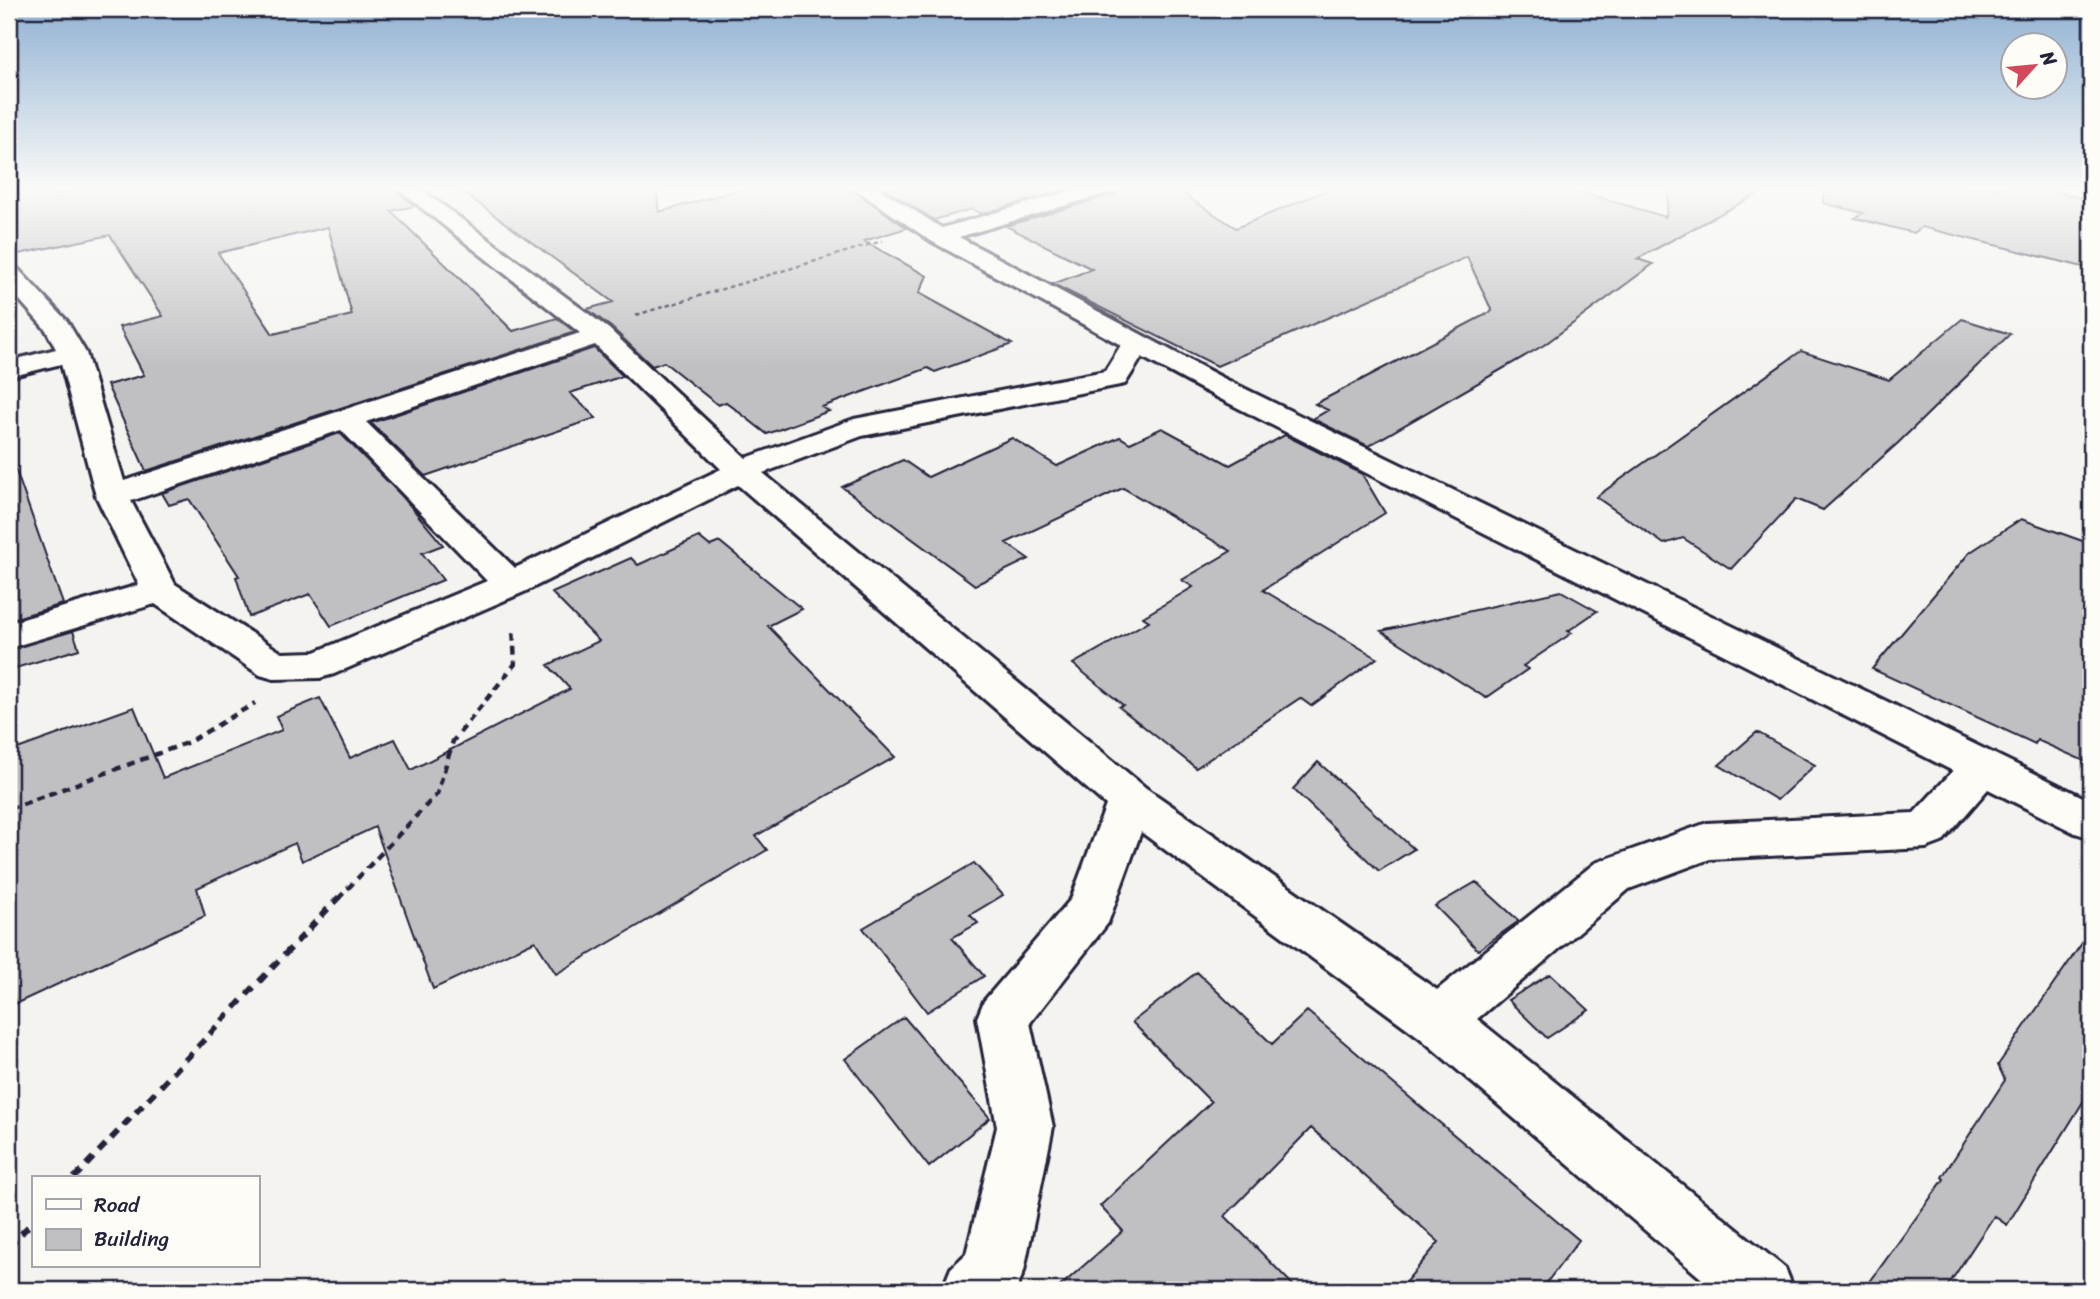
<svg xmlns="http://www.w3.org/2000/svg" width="2100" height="1299" font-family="Sriracha,sans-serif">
  <rect width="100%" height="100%" fill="#f4f3ef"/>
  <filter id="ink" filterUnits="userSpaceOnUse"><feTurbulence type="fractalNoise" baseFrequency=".0143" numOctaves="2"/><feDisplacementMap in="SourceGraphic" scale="14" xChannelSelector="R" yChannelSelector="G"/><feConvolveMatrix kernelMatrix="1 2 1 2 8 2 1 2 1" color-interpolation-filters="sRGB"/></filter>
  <g filter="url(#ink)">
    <path fill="#c0bfc2" stroke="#22223b" stroke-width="2" fill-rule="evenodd" d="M9 187H48L52 195 88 187H392L415 206 391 211 513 331 557 318 575 332 146 471 107 385 144 375 119 327 163 316 110 235 9 256ZM328 227 352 315 273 334 218 253Z
      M456 187H656L659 212 749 187H849L907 228 864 241 927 276 919 293 1012 344 935 372 928 368 822 407 829 411 767 434 726 402 718 405 664 362 652 366 611 327 587 309 613 302Z
      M882 187H1074L982 214 972 209 934 220Z
      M1120 187H1172L1236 228 1334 187H1564L1666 217 1670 187H1770L1637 259 1653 264 1544 345 1368 446 1313 419 1328 410 1315 404 1492 311 1467 257 1217 366 1053 284 1092 269 1006 226 1115 194Z
      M1824 187H2036L2091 200V269L1922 227 1914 233 1855 218 1863 213 1823 203Z
      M1962 319 2010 334 1898 443 1823 510 1796 499 1731 569 1683 538 1664 544 1596 497 1801 351 1889 380Z
      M594 348 623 376 570 393 596 418 425 476 371 423Z
      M1162 428 1230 465 1285 435 1362 474 1385 513 1263 590 1377 658 1311 706 1300 698 1196 768 1119 707 1123 705 1073 664 1149 621 1143 617 1193 587 1182 580 1231 551 1123 488 1006 543 1029 559 975 585 842 487 903 460 928 477 1012 438 1057 466 1120 437 1130 443Z
      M340 433 402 496 443 545 422 553 443 580 331 626 310 594 249 617 236 577 239 576 189 499 169 505 162 493Z
      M15 468 63 604 9 620V469Z
      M2021 519 2091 544V764L2037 740 2035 744 1872 669 1969 553Z
      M699 537 710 546 720 542 802 609 768 626 895 757 756 836 767 850 556 974 535 941 433 989 375 827 302 861 295 843 197 888 205 916 15 1004 9 963V752L134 707 163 778 282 730 276 716 320 698 350 758 395 739 411 770 570 689 548 665 599 641 552 593 631 558 638 565Z
      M1561 591 1597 611 1568 631 1572 633 1523 666 1528 669 1486 698 1381 631Z
      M73 631 79 649 9 670V650Z
      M1757 732 1815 765 1777 800 1719 765Z
      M1318 762 1414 849 1379 871 1293 789Z
      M974 863 1003 895 970 915 978 923 952 938 984 976 927 1012 863 928Z
      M1476 882 1519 921 1478 950 1435 906Z
      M2091 930V1089L2007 1225 1994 1216 1945 1290H1864L1944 1179 1942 1177 2005 1080 1998 1065Z
      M1197 972 1272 1044 1307 1011 1579 1240 1541 1290H1399L1439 1242 1311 1128 1225 1216 1298 1290H1056L1123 1231 1100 1206 1211 1102 1132 1022Z
      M1550 974 1589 1010 1547 1038 1508 1000Z
      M904 1017 990 1118 929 1167 845 1059Z"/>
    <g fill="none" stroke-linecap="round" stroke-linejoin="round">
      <g stroke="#22223b" stroke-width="6">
        <path id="minor" d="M395 187H418L609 329 746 458 854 419 1105 371 1121 345 931 241 852 187H877L942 228 1084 187H1117L1114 191 959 237 1221 377 2091 801V838L2075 833 1988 789 1942 842 1926 848 1710 859 1629 889 1477 1019 1785 1268 1794 1290H1715L1419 1037 1141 832 1108 923 1030 1023 1053 1127 1024 1271 1016 1290H942L951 1268 966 1254 997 1127 977 1018 984 1001 1071 899 1106 805 738 485 524 592 334 674 320 678 274 679 260 675 155 604 9 648V623L139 585 96 496 61 364 9 377V361L56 349 46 330 9 288V267L18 269 67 321 86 353 124 481 580 333ZM595 345 721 469 515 568 366 422ZM1142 357 1201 389 1953 771 1914 813 1707 823 1595 863 1437 990 1146 788 763 473 862 436 1125 384ZM341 430 487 581 315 652 282 653 175 584 131 501Z"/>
      </g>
      <path stroke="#22223b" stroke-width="2.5" stroke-dasharray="4.5 3.5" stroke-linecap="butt" d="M636 315 882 241"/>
      <path stroke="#22223b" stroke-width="4.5" stroke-dasharray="8 6" stroke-linecap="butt" d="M9 809 189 742 255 703
        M338 899 437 794 453 741 515 664 513 627"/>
      <path stroke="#22223b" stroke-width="6" stroke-dasharray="10 8" stroke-linecap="butt" d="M74 1178 339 897
        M9 1247 33 1221"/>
      <use href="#minor" fill="#fdfcf7" fill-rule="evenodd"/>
    </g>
  </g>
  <linearGradient id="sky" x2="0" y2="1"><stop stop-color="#90b1d2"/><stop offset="0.51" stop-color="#fafaf8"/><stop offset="1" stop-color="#fafaf8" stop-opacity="0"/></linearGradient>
  <rect width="2100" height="369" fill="url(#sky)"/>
  <rect width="2100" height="1299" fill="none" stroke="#fdfcf7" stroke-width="35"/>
  <rect x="18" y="18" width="2065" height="1264" fill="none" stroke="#22223b" stroke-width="2.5" filter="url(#ink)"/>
  <rect x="32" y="1176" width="228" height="91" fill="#fdfcf7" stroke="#a5a5ac" stroke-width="2"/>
  <rect x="46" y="1199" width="35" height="10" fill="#fdfcf7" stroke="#a5a5ac" stroke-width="2"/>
  <text x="94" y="1212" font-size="21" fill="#22223b">Road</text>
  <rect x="46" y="1229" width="35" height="21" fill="#c0bfc2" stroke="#a5a5ac" stroke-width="2"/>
  <text x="94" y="1246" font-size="21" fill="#22223b">Building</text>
  <g transform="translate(2034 66) rotate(63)"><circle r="33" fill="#fdfcf7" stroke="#a5a5ac" stroke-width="2"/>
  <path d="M0-5L12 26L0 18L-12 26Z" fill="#d1495b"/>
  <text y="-10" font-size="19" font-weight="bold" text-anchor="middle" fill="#22223b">N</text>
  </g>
</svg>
